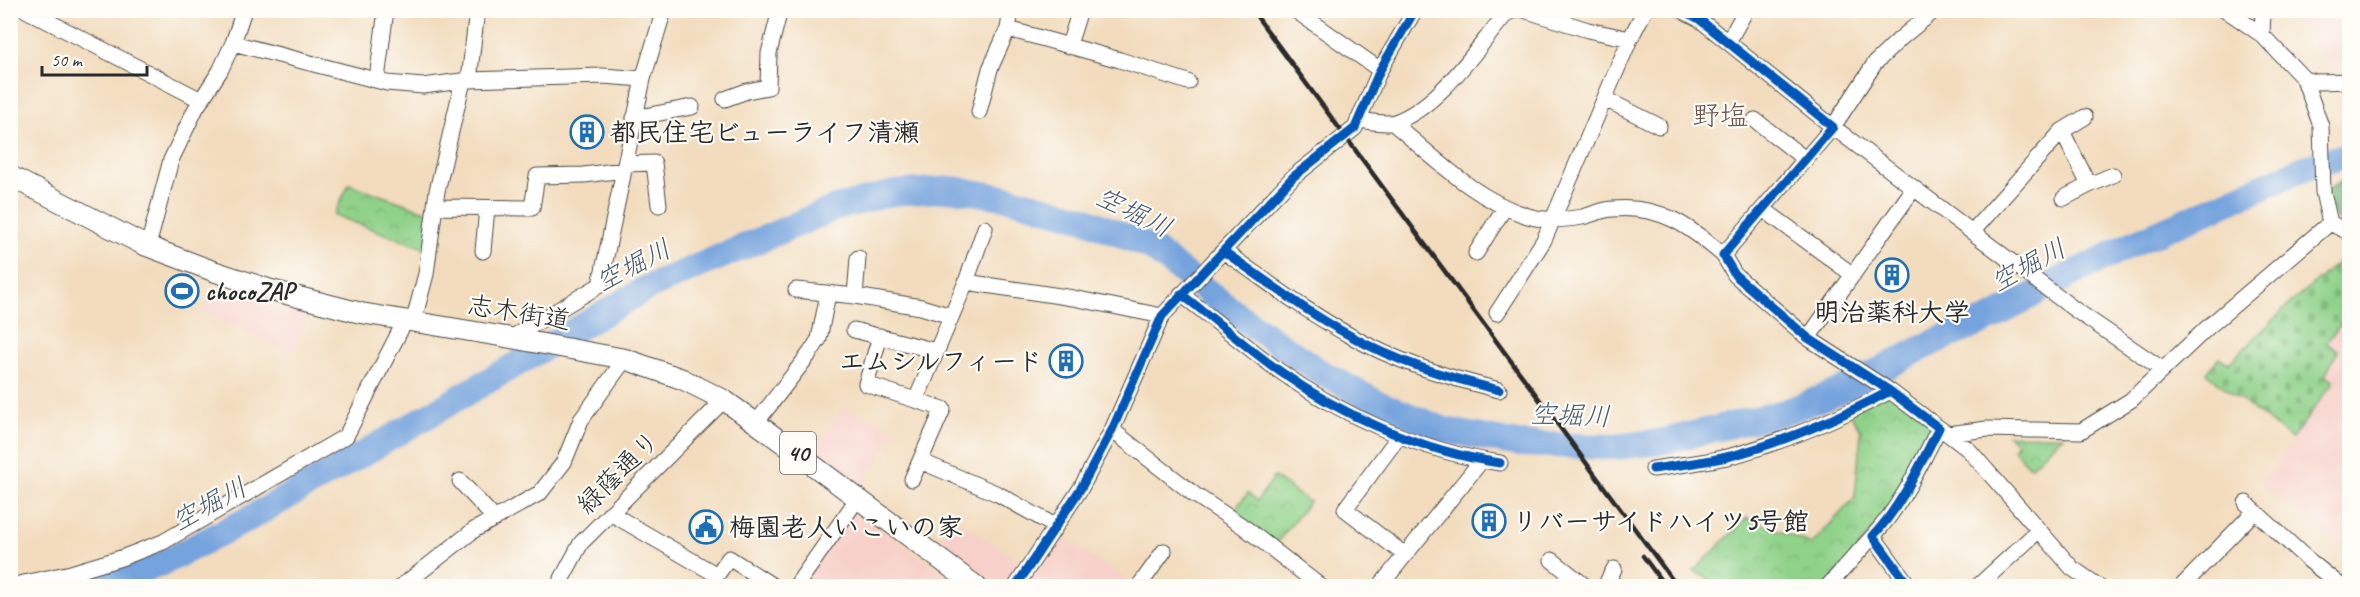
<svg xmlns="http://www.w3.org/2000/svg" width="2360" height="597" font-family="Caveat,'Klee One',sans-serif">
  <defs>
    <pattern id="forest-crowns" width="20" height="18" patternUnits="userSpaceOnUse" patternTransform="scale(1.5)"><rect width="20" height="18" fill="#74b476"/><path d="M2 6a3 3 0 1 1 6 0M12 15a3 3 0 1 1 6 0" fill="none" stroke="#5f9361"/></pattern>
    <pattern id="cemetery-stones" width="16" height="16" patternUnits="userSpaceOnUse" patternTransform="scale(1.5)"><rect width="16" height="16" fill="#90d28a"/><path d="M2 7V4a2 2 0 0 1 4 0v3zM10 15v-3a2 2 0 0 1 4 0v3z" fill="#7cb477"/></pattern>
    <pattern id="park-crowns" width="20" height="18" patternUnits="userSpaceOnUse" patternTransform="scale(1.5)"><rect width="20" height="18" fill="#90d28a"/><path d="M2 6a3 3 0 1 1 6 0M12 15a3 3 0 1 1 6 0" fill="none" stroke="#7cb477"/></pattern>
  </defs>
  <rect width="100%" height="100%" fill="#fdfcf7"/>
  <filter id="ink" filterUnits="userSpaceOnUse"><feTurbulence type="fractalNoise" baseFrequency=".0167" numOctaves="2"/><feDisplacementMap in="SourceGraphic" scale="12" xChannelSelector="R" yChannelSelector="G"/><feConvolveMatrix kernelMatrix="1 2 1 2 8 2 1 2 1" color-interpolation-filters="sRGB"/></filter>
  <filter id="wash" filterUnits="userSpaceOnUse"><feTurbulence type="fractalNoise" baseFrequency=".008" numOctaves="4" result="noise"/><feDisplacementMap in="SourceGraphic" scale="24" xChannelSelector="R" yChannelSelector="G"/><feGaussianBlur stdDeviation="1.35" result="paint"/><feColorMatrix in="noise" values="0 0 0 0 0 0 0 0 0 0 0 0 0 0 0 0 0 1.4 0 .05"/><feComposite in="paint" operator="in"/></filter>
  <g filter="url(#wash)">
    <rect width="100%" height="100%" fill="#f2dcbd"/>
    <path fill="#f7d1c9" d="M2288 11H2349V68H2331L2310 41 2312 39Z
      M212 285 310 314 290 353 203 312Z
      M2349 317V553L2261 484 2336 381 2326 375 2339 349 2326 343 2344 319 2347 320Z
      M843 407 898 429 864 484 817 449Z
      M856 507 960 586H801Z
      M954 518 1029 566 1016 586H995L936 542Z
      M1059 535 1137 586H1024Z"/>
    <path fill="url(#forest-crowns)" stroke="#507050" stroke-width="1.5" d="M2349 177V233L2343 231 2323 192Z"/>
    <path fill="url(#cemetery-stones)" stroke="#5e7e5a" stroke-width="1.5" d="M2349 253V313L2326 343 2338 350 2325 376 2334 381 2292 439 2206 373 2219 358 2229 363 2292 302Z"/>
    <path fill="url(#park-crowns)" stroke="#5e7e5a" stroke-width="1.5" d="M349 184 434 214 429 250 334 215Z
      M1890 391 1939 428 1916 475 1828 586H1721L1694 571 1747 518 1812 544 1855 497 1861 431 1849 412Z
      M2008 435 2063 436 2030 467 2013 449 2017 444Z
      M1274 477 1309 502 1272 549 1229 516 1248 493 1257 501Z"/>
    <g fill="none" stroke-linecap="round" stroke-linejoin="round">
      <path stroke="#74a3dd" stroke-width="26" d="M96 586 161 564 248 519 330 473 647 288 835 208 893 193 954 189 1008 198 1082 218 1150 247 1239 316 1320 372 1376 402 1445 430 1519 444 1615 447 1664 441 1785 412 1837 392 1932 343 1992 318 2052 284 2132 244 2302 169 2350 154"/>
    </g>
  </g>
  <g filter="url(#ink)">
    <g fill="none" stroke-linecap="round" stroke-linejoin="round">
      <g stroke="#494641" stroke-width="17">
        <path id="minor" d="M26 10 201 100
          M1011 10 1008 29 1120 60 1188 82
          M1295 10 1380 70
          M1524 10 1588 30 1630 39
          M1682 10 1699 19 1833 127 1723 255 1735 275 1808 338 1890 391 1939 428C1920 465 1902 505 1873 536L1909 586
          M1935 10 1901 38 1875 63 1833 127 2074 309 2162 369
          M2226 10 2262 35 2304 79 2317 82 2350 81
          M2262 35 2263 10
          M1728 42 1746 10
          M233 43 387 83 423 86 469 80 603 76 643 79
          M1069 45 1080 10
          M377 79 386 10
          M2304 79 2321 126 2323 192 2330 223 2350 233
          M469 80 477 10
          M725 99 747 91 768 87 769 53 780 10
          M1605 99 1659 126
          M979 112 990 69 1008 29
          M634 118 692 107
          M1358 120C1369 121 1385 125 1395 122 1440 106 1476 49 1506 14L1514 10
          M1755 120 1806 160
          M1393 123C1434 157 1475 200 1528 216 1544 221 1565 220 1582 217 1592 215 1603 209 1613 209 1661 205 1689 226 1723 255
          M2062 131 2089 185 2113 175
          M625 164 654 163 659 205
          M2064 198 2089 185
          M435 207 532 208 537 176 584 175 623 170
          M1763 209 1853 275
          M1972 232 2062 131 2085 117
          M144 245 151 235 171 160 196 108 220 71 233 43 244 10
          M483 251 487 208
          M1223 251C1264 279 1305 311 1349 335 1396 362 1447 377 1499 390
          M1476 253 1505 207
          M966 282 1073 298 1162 316
          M796 290 855 296 921 307 951 316
          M1181 294C1214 319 1245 346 1278 370 1340 415 1424 452 1500 463
          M855 296 858 258
          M1497 313 1544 240 1630 39 1645 10
          M413 323 426 274 437 191 463 81
          M854 330 936 351
          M880 336 866 384 943 409 912 479
          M511 338 600 285 643 79 664 10
          M1808 338 1914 188
          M916 400 966 282 985 228
          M756 423 810 353 819 339 828 294
          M1939 428 1948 434 1987 429 2081 431 2131 400 2207 328 2330 223
          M1112 430 1195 495 1244 527 1320 586
          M1948 434 1969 450 2072 568 2098 586
          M1399 436 1345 509 1405 555
          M920 461 998 494 1055 526
          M1653 469C1679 465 1706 462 1731 456 1787 441 1839 418 1890 391
          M460 481 495 519
          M2246 503 2306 558 2341 586
          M610 513 717 575 729 558 773 586
          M1552 560 1585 586
          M19 584 71 573 121 558 163 542 346 436 405 321
          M402 586 474 530 540 493 564 462 581 420 625 359
          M558 586 581 543 724 400
          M796 586 858 498
          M1016 586 1081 488 1112 430 1162 316 1293 177 1355 128 1380 70 1415 10
          M1139 586 1164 551
          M1380 586 1482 460
          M1605 586 1614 569
          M1828 586 1873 536
          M1978 586 2038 531
          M2182 586 2254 512"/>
      </g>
      <g stroke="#494641" stroke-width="22">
        <path id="major" d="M10 176 144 245 213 271 271 290 361 313 500 336 625 359 682 379 724 400 756 423 976 586"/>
      </g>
      <use href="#minor" stroke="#fff" stroke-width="15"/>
      <use href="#major" stroke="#fff" stroke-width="20"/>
      <path stroke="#2b2b2b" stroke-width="4.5" d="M1252 10 1677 586
        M1643 556 1665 586"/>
      <g stroke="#fdfcf7" stroke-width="13">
        <path id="cycleway" d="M1682 10 1699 19 1833 127 1723 255 1735 275 1808 338 1890 391 1939 428C1920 465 1902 505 1873 536L1909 586
          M1223 251C1264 279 1305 311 1349 335 1396 362 1447 377 1499 390
          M1181 294C1214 319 1245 346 1278 370 1340 415 1424 452 1500 463
          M1653 469C1679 465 1706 462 1731 456 1787 441 1839 418 1890 391
          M1016 586 1081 488 1112 430 1162 316 1293 177 1355 128 1380 70 1415 10"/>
      </g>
      <use href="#cycleway" stroke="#0057b8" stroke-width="9"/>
    </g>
  </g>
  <defs>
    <g id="building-ring" transform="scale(1.725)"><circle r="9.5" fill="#fdfcf7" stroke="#1f6fb2" stroke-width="1.5"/><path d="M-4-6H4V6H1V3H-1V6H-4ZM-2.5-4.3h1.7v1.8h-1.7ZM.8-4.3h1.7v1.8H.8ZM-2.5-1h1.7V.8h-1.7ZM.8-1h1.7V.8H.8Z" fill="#1f6fb2"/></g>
    <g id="stadium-ring" transform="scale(1.725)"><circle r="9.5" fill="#fdfcf7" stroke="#1f6fb2" stroke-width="1.5"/><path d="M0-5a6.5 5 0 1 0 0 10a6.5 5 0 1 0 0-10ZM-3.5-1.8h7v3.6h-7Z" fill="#1f6fb2"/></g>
    <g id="civic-ring" transform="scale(1.725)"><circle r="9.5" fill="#fdfcf7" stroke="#1f6fb2" stroke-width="1.5"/><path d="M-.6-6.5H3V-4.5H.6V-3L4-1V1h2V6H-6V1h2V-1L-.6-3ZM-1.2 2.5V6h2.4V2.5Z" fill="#1f6fb2"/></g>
  </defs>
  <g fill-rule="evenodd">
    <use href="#building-ring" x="587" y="132"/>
    <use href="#building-ring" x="1892" y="275"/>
    <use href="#stadium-ring" x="182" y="291"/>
    <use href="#building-ring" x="1066" y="361"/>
    <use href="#building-ring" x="1489" y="521"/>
    <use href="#civic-ring" x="706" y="527"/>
  </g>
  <g text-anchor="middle" stroke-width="4.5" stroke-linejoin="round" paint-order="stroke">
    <rect fill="#fdfcf7" stroke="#6a6a68" stroke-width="1.5" x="780" y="432" width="36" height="42" rx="4.5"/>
    <g font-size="24" font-weight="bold" fill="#2b2b2b">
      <text x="798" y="461">40</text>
    </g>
    <g font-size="26" font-weight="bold" fill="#2b2b2b" stroke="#fdfcf7" text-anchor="start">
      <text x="610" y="141">都民住宅ビューライフ清瀬</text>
      <text x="205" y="300">chocoZAP</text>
      <text x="1892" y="321" text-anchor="middle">明治薬科大学</text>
      <text x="1043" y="370" text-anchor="end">エムシルフィード</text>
      <text x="1512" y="530">リバーサイドハイツ5号館</text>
      <text x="729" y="536">梅園老人いこいの家</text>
    </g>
    <g font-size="26" fill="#2b2b2b" stroke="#fdfcf7">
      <text transform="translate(519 312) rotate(9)" y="9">志木街道</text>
      <text transform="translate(618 472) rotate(-45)" y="9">緑蔭通り</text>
    </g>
    <g font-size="27" font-style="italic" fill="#485b72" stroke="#fdfcf7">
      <text transform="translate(1134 212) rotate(26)" y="9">空堀川</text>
      <text transform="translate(633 265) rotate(-27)" y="9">空堀川</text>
      <text transform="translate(2028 265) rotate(-28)" y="9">空堀川</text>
      <text transform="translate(1570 415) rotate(2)" y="9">空堀川</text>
      <text transform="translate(209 504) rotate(-28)" y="9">空堀川</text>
    </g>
    <g font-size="28" fill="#6c534c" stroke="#fdfcf7">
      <text x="1720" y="125">野塩</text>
    </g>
  </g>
  <rect width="2360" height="597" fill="none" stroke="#fdfcf7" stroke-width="36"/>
  <path d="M42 66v9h105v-9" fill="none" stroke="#2b2b2b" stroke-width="3"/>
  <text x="51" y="66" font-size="18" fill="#2b2b2b" stroke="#fdfcf7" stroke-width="4.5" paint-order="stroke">50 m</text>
</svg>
